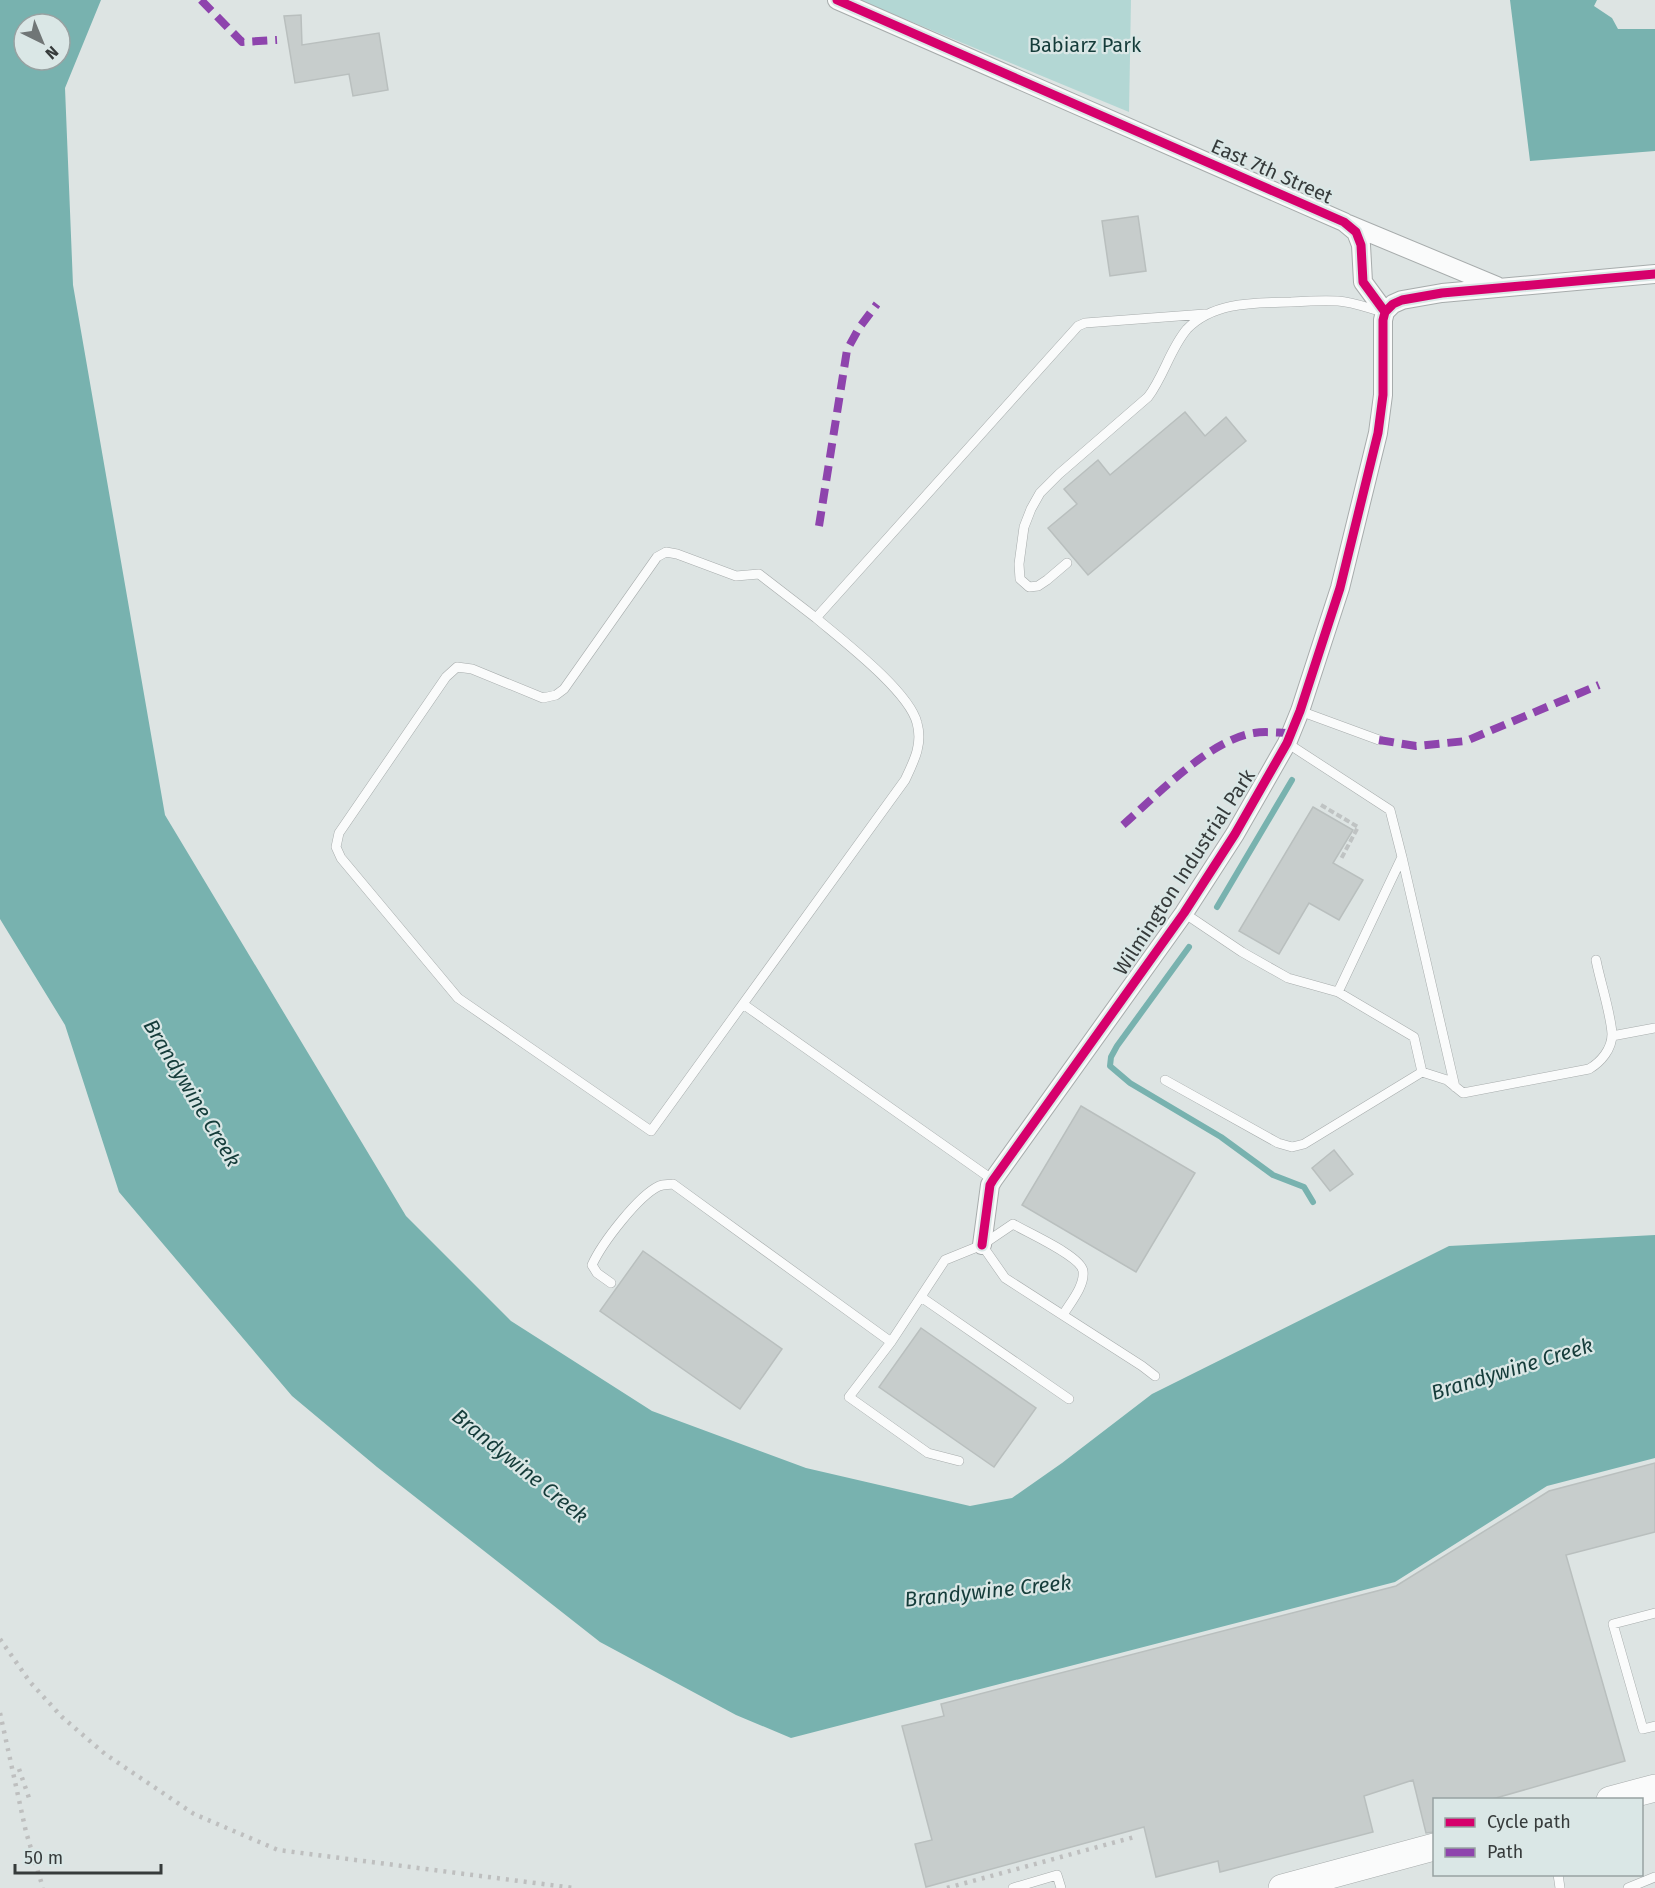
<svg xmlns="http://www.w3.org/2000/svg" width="1655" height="1888" font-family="'Fira Sans',sans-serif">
  <rect width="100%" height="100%" fill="#dde4e3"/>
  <path fill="#b3d7d4" d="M859 0H1131L1129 112Z"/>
  <path fill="#78b2af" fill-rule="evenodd" d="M0 0H101L65 88 73 285 165 815 406 1216 511 1321 652 1411 806 1468 970 1506 1012 1498 1062 1463 1152 1394 1449 1246 1655 1235V1458L1547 1486 1395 1582 791 1738 736 1715 600 1642 377 1467 292 1396 119 1192 65 1025 0 919ZM24 24H60V60H24Z
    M1510 0H1597L1594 6 1612 18 1618 29H1655V151L1530 161Z"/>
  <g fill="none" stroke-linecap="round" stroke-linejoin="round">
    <path stroke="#78b2af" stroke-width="6" d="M1217 907 1292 780
      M1189 947 1117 1046 1111 1057 1110 1066 1130 1083 1221 1137 1273 1175 1304 1187 1313 1202"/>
  </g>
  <path fill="#c7cdcc" stroke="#b9bfbe" stroke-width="1.5" d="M301 15 302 45 379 33 388 90 353 96 349 74 295 83 284 16Z
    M1138 216 1146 271 1110 276 1102 221Z
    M1185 412 1205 436 1226 417 1246 441 1088 575 1048 528 1077 504 1064 489 1098 460 1110 475Z
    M1313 807 1353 830 1333 863 1363 880 1339 920 1309 903 1279 954 1239 931Z
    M1081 1106 1195 1173 1136 1272 1022 1205Z
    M1334 1150 1353 1174 1330 1191 1312 1168Z
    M643 1251 782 1349 740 1409 600 1311Z
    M921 1328 1036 1408 994 1467 879 1387Z
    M1655 1463V1532L1566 1555 1625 1761 1489 1800H1434V1832L1426 1833 1413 1780 1364 1796 1373 1832 1220 1872 1218 1861 1156 1877 1144 1827 926 1887 915 1844 932 1840 902 1726 944 1716 941 1704 1396 1586 1549 1491Z"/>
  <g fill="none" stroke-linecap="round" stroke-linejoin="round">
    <g stroke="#a7acac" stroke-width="10">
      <path id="lane" d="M1067 563 1047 580 1038 586 1029 587 1020 579 1019 564 1024 527 1031 509 1040 493 1059 474 1148 397C1164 376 1170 349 1187 329 1214 301 1256 303 1291 302 1307 301 1323 300 1338 301 1353 302 1368 308 1383 312
        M816 618 759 574 736 576 677 554 666 552 657 557 564 689 556 695 543 698 472 669 457 667 446 677 339 833 336 847 341 858 458 998 651 1131 905 780C914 761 923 744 917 723 909 691 842 640 816 618L1078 326 1085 323 1205 314
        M1300 711 1379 740
        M1287 743 1390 810 1402 857 1338 992
        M1402 857 1455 1087
        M743 1004 993 1180
        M1612 1036 1655 1028
        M1422 1072 1447 1080 1463 1093 1589 1069C1601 1062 1612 1049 1612 1034 1611 1014 1600 981 1596 960
        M1165 1080 1278 1143 1292 1147 1304 1144 1422 1072 1414 1037 1338 992 1288 978 1242 952 1184 913
        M982 1245 1005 1278 1142 1366 1155 1376
        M611 1283 597 1273 592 1265C602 1243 638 1196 659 1186 664 1184 669 1185 673 1184L891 1342
        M921 1297 1069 1399
        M959 1461 928 1453 849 1397 891 1342 945 1260 982 1245 1013 1224C1028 1233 1081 1256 1083 1271 1085 1286 1070 1303 1063 1315
        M1655 1613 1613 1624 1643 1729 1655 1726
        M1558 1874 1560 1888
        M1013 1888 1057 1875 1061 1888
        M1628 1888 1655 1877"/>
    </g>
    <g stroke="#a7acac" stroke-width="20">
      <path id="street" d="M837 0 1344 222 1356 232 1361 245 1363 282 1385 312
        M1348 224 1497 286
        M982 1245 990 1185 993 1180 1184 913 1235 834 1287 743 1300 711 1340 588 1378 433 1383 395V320L1385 312 1393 304 1402 300 1442 293 1655 274"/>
    </g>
    <g stroke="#a7acac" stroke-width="28">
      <path id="secondary" d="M1610 1800 1655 1788
        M1282 1888 1434 1847"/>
    </g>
    <path stroke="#bfc3c3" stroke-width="4" stroke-dasharray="6 3" stroke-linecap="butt" d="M1321 805 1358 827 1341 859"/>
    <use href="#lane" stroke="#fafbfb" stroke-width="9"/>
    <use href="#street" stroke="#fafbfb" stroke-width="18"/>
    <use href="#secondary" stroke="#fafbfb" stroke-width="27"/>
    <path stroke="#bebfbf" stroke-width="4.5" stroke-dasharray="3 6" stroke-linecap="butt" d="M0 1639 30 1682 62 1717 105 1754 194 1814 278 1850 574 1888
      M0 1713 26 1832 43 1888
      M19 1769 29 1798
      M947 1888 1138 1836"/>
    <path stroke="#8e44ad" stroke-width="8" stroke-dasharray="15 8" stroke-linecap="butt" d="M201 0 242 42 277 40
      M819 526 847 350 859 328 877 304
      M1379 740 1416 746 1466 741 1599 685
      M1123 825C1156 796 1209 740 1254 733 1265 731 1279 733 1291 733"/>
    <g stroke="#dae7e6" stroke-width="13">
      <path id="cycleway" d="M837 0 1344 222 1356 232 1361 245 1363 282 1385 312
        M982 1245 990 1185 993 1180 1184 913 1235 834 1287 743 1300 711 1340 588 1378 433 1383 395V320L1385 312 1393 304 1402 300 1442 293 1655 274"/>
    </g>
    <use href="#cycleway" stroke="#d6006c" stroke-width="9"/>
  </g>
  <g text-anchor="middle" stroke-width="4.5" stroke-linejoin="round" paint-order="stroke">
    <g font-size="20" fill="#153c3a" stroke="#dae7e6">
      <text x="1085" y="52">Babiarz Park</text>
    </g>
    <g font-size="20" fill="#363b3b" stroke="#dae7e6">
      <text transform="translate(1272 171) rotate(24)" y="7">East 7th Street</text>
      <text transform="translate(1184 872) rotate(-57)" y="7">Wilmington Industrial Park</text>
    </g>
    <g font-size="21" font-style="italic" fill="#153c3a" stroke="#dae7e6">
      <text transform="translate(192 1093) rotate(59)" y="7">Brandywine Creek</text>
      <text transform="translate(1512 1369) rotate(-17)" y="7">Brandywine Creek</text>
      <text transform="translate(520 1466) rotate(39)" y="7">Brandywine Creek</text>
      <text transform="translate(988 1591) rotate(-6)" y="7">Brandywine Creek</text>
    </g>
  </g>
  <rect x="1433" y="1798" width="210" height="78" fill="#dae7e6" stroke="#98a2a2" stroke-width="1.5"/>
  <rect x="1445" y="1818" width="30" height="9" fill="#d6006c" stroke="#98a2a2" stroke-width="1.5"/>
  <text x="1487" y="1828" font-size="18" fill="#363b3b">Cycle path</text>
  <rect x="1445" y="1848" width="30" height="9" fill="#8e44ad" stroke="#98a2a2" stroke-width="1.5"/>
  <text x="1487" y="1858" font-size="18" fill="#363b3b">Path</text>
  <g transform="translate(42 42) rotate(137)"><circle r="28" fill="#dae7e6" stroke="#98a2a2" stroke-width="1.5"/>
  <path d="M0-4.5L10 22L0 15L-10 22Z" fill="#707676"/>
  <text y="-9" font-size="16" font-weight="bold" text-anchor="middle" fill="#363b3b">N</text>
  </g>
  <path d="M15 1864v9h146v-9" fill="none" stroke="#363b3b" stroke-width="3"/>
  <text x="24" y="1864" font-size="18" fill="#363b3b" stroke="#dae7e6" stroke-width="4.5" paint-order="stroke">50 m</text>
</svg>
